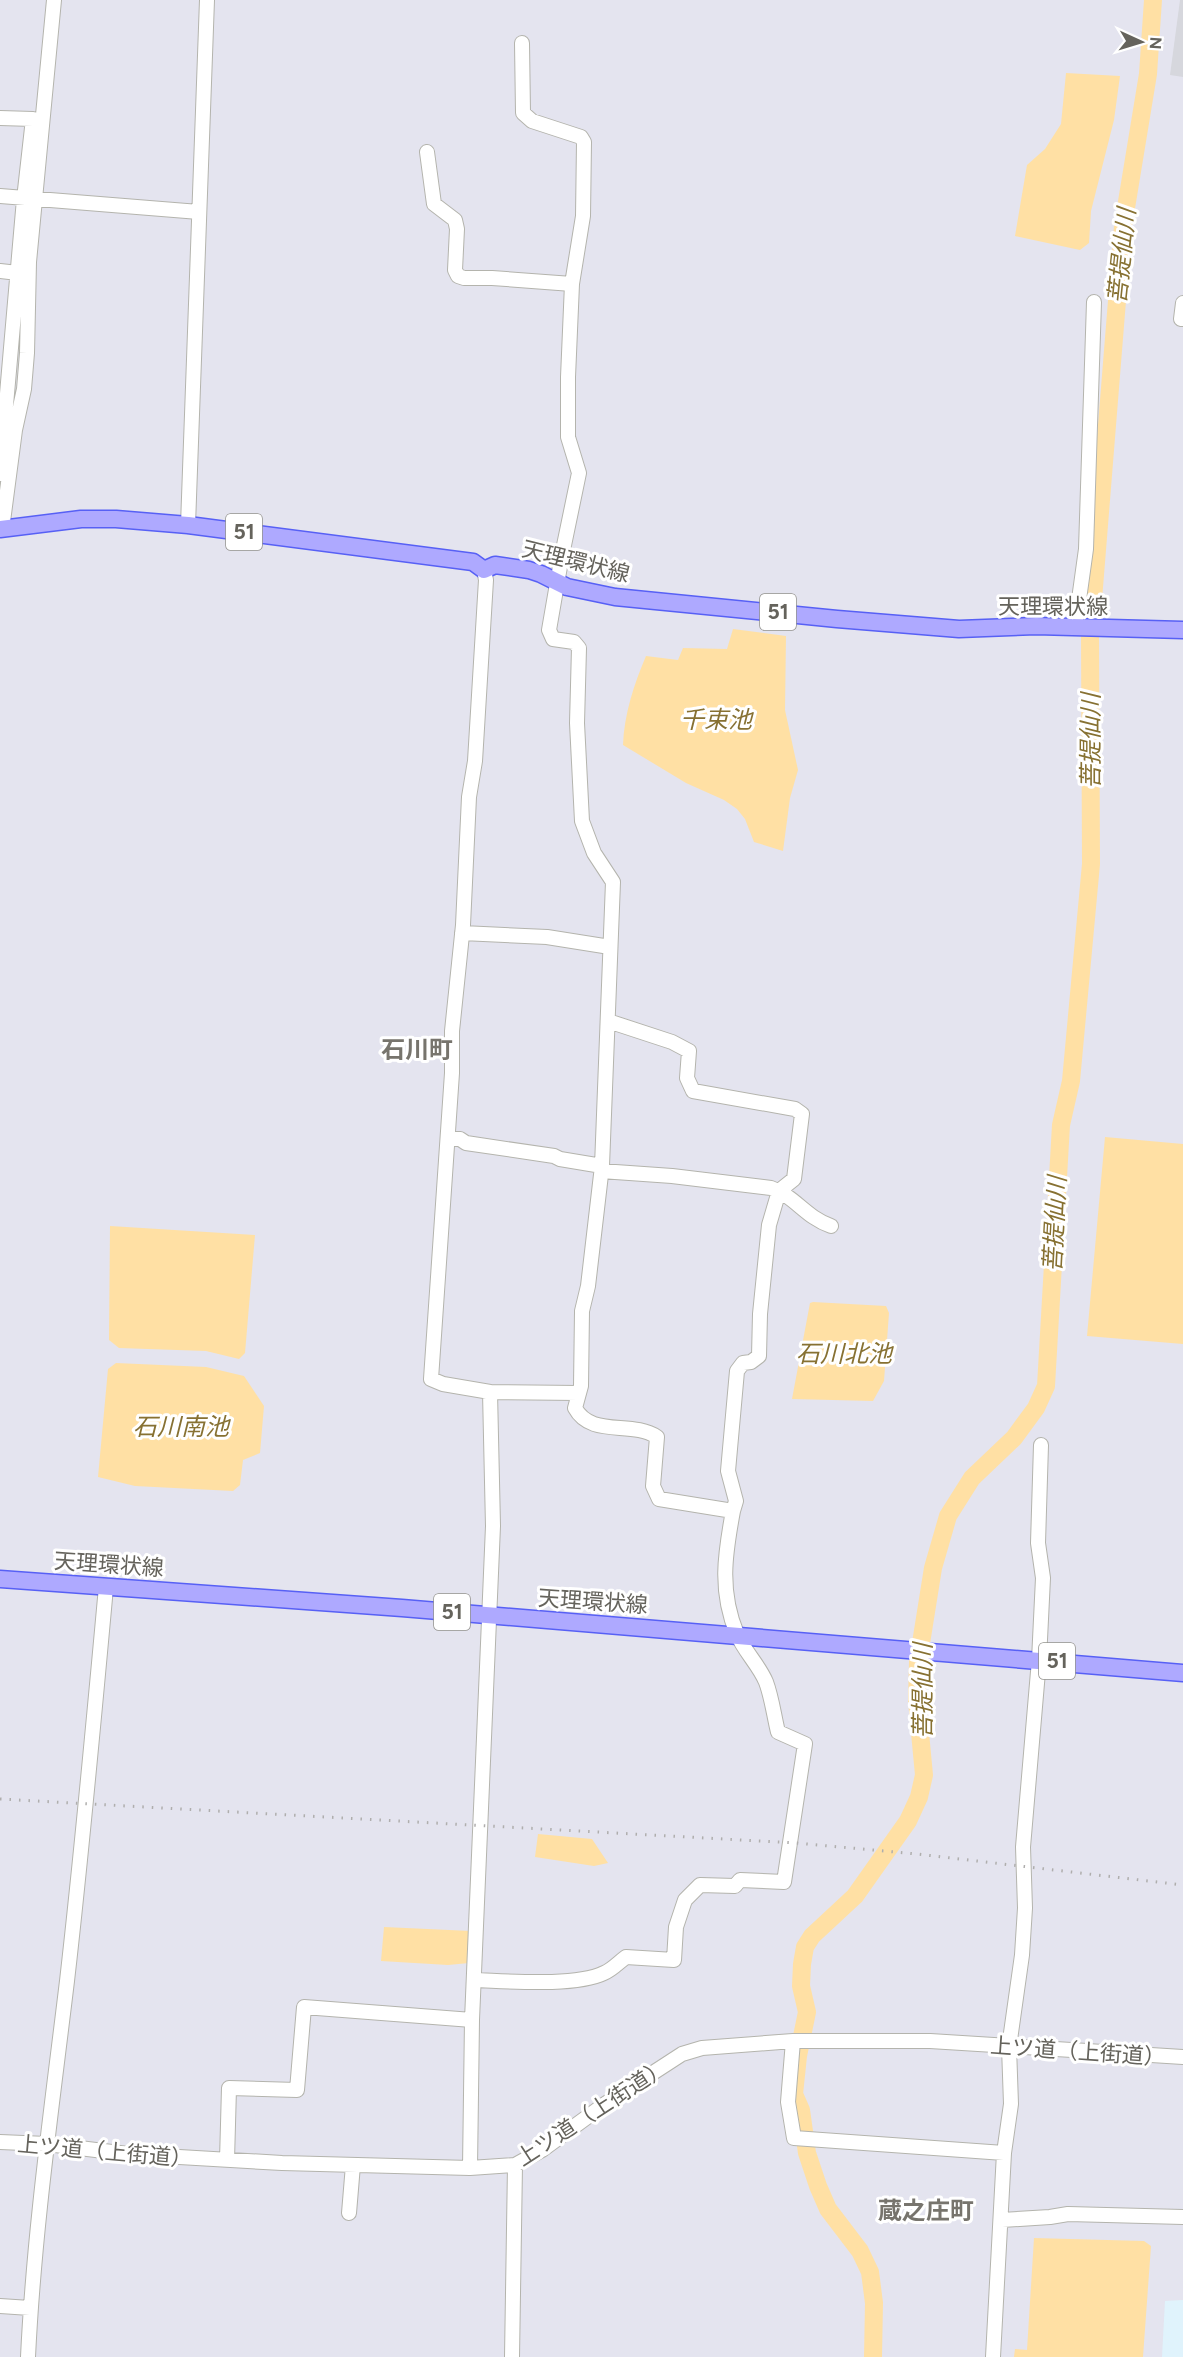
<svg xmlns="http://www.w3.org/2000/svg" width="1183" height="2357" font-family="Figtree,'Noto Sans JP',sans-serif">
  <rect width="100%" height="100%" fill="#e4e4ef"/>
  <path fill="#d6d7dd" d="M1180 0H1183V77L1170 75Z"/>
  <path fill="#e0f3fc" d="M1183 2300V2357H1162L1165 2301Z"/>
  <path fill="#ffe0a4" d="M1066 73 1120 76 1114 120 1091 211 1089 243 1080 250 1015 236 1027 165 1045 149 1061 124Z
    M733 629 786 636 785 710 798 770 790 798 783 851 754 842 745 819 737 809 724 800 686 783 623 745C624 715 634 684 646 656L678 660 683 648 727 649Z
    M1105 1137 1183 1144V1344L1087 1336Z
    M110 1226 255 1235 245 1353 239 1359 206 1351 119 1348 109 1340Z
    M813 1302 886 1306 889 1313 884 1381 873 1401 792 1399 810 1303Z
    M116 1363 206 1367 244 1376 264 1406 260 1453 243 1460 240 1485 233 1491 135 1486 98 1477 108 1369Z
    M538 1834 592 1839 608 1863 594 1866 535 1857Z
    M384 1927 471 1931 469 1963 448 1965 381 1961Z
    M1034 2238 1144 2241 1151 2246 1143 2357H1014L1015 2349 1027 2350Z"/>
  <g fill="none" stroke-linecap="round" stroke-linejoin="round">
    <path stroke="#ffe0a4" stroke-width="18" d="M873 2357 874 2303 870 2272 860 2251 828 2209 818 2186 807 2153 801 2110 794 2094 798 2056 807 2012 801 1986 802 1964 805 1947 812 1936 855 1896 908 1821 919 1797 924 1775 917 1701 918 1662 933 1568 948 1516 972 1478 1014 1438 1036 1408 1046 1386 1061 1125 1071 1081 1091 864 1090 637 1123 226 1148 74 1153 0"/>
    <g stroke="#b4b4ad" stroke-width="16">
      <path id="minor" d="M0 118 33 119 24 199 0 474
        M427 152 434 204 455 220 457 229 455 270 458 276 464 278H492L572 284
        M0 196 199 212
        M0 271 18 273
        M1183 303 1181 319H1183
        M188 525 207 0
        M2 529 15 430 24 389 27 353 29 262 54 0
        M1075 628 1086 549 1094 302
        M462 933 547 937 610 947
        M608 1021 672 1042 689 1051 687 1078 693 1091 795 1109 802 1114 794 1179 779 1191 769 1225 760 1314 759 1356 751 1362 743 1363 737 1371 728 1471 736 1501 733 1511
        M448 1138 460 1139 466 1143 554 1156 560 1159 602 1166
        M601 1171 672 1176 771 1188C795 1196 805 1217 831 1226
        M490 1392 578 1393
        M474 1980C507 1981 575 1987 604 1973 612 1970 619 1962 626 1957L674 1960 676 1927 685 1900 700 1885 735 1886 740 1880 784 1882 805 1744 778 1732C774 1716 772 1698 766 1682 759 1665 744 1651 737 1634 719 1591 725 1554 733 1511L659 1499 653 1486 657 1437C632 1420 591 1438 575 1408L581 1386 582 1311 588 1286 602 1166 613 882 594 853 582 821 577 723 579 648 574 642 553 639 549 630 562 555 579 473 568 437V377L572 284 583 216 584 142 581 137 532 121 523 113 522 43
        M793 2041 788 2102 794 2138 1004 2153
        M0 2142 47 2144 128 2154 282 2163 470 2168 515 2165 542 2150 605 2104 682 2054 702 2048 793 2041H930L1183 2057
        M227 2160 229 2088 297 2090 304 2007 472 2020
        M470 2168 472 2020 493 1526 490 1392 443 1384 431 1379 452 1073V1031L463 925 469 797 475 761 486 580 484 570
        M349 2213 353 2165
        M1002 2220 1050 2217 1068 2214 1183 2217
        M0 2306 30 2308
        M28 2357C34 2231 52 2106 67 1981 82 1850 94 1719 106 1587
        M512 2357 515 2165
        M993 2357 1004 2153 1011 2104 1009 2047 1022 1955 1025 1908 1023 1847 1039 1660 1043 1578 1038 1543 1041 1445"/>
    </g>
    <g stroke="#5760f5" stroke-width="19">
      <path id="major" d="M0 529 81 519H116L188 525 473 562 484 570 495 565 529 570 541 574 567 587 615 597 837 619 959 629 1036 626 1183 630
        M0 1579 402 1608 1183 1673"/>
    </g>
    <use href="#minor" stroke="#fff" stroke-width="14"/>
    <use href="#major" stroke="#aea9ff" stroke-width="16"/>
    <path stroke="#afaead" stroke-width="3" stroke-dasharray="1.5 8" stroke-linecap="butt" d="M0 1799 796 1843 917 1854 1183 1885"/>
  </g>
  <g text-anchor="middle" stroke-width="6" stroke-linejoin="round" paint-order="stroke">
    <g fill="#fff" stroke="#93928d" stroke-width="1.5">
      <rect x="226" y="514" width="36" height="36" rx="4.5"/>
      <rect x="760" y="594" width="36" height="36" rx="4.5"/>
      <rect x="434" y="1594" width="36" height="36" rx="4.5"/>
      <rect x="1039" y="1643" width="36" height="36" rx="4.5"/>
    </g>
    <g font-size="21" font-weight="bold" fill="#65635c">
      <text x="244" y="539">51</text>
      <text x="778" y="619">51</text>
      <text x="452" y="1619">51</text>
      <text x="1057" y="1668">51</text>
    </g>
    <g font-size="22" fill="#65635c" stroke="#fff">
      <text transform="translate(576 561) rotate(14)" y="8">天理環状線</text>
      <text x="1053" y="614">天理環状線</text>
      <text transform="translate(109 1564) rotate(4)" y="8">天理環状線</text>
      <text transform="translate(593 1601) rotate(4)" y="8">天理環状線</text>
      <text transform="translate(1078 2051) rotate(4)" y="8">上ツ道（上街道）</text>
      <text transform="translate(592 2112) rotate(-33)" y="8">上ツ道（上街道）</text>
      <text transform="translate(105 2151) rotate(5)" y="8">上ツ道（上街道）</text>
    </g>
    <g font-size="24" font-style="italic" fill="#877132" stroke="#fff">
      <text transform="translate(1122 256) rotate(-84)" y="8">菩提仙川</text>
      <text x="716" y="728">千束池</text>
      <text transform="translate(1091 741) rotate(-90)" y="8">菩提仙川</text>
      <text transform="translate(1055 1224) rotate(-87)" y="8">菩提仙川</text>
      <text x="844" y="1362">石川北池</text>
      <text x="181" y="1435">石川南池</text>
      <text transform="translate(923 1691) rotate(-90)" y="8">菩提仙川</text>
    </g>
    <g font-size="24" font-weight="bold" fill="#77746d" stroke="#fff">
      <text x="417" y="1058">石川町</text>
      <text x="926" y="2219">蔵之庄町</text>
    </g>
  </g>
  <g transform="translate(1141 42) rotate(94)" stroke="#ffffff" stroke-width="4.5" paint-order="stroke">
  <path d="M0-4.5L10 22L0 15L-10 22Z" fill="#65635c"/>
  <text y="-9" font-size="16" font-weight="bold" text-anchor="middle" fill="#65635c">N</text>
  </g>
</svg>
